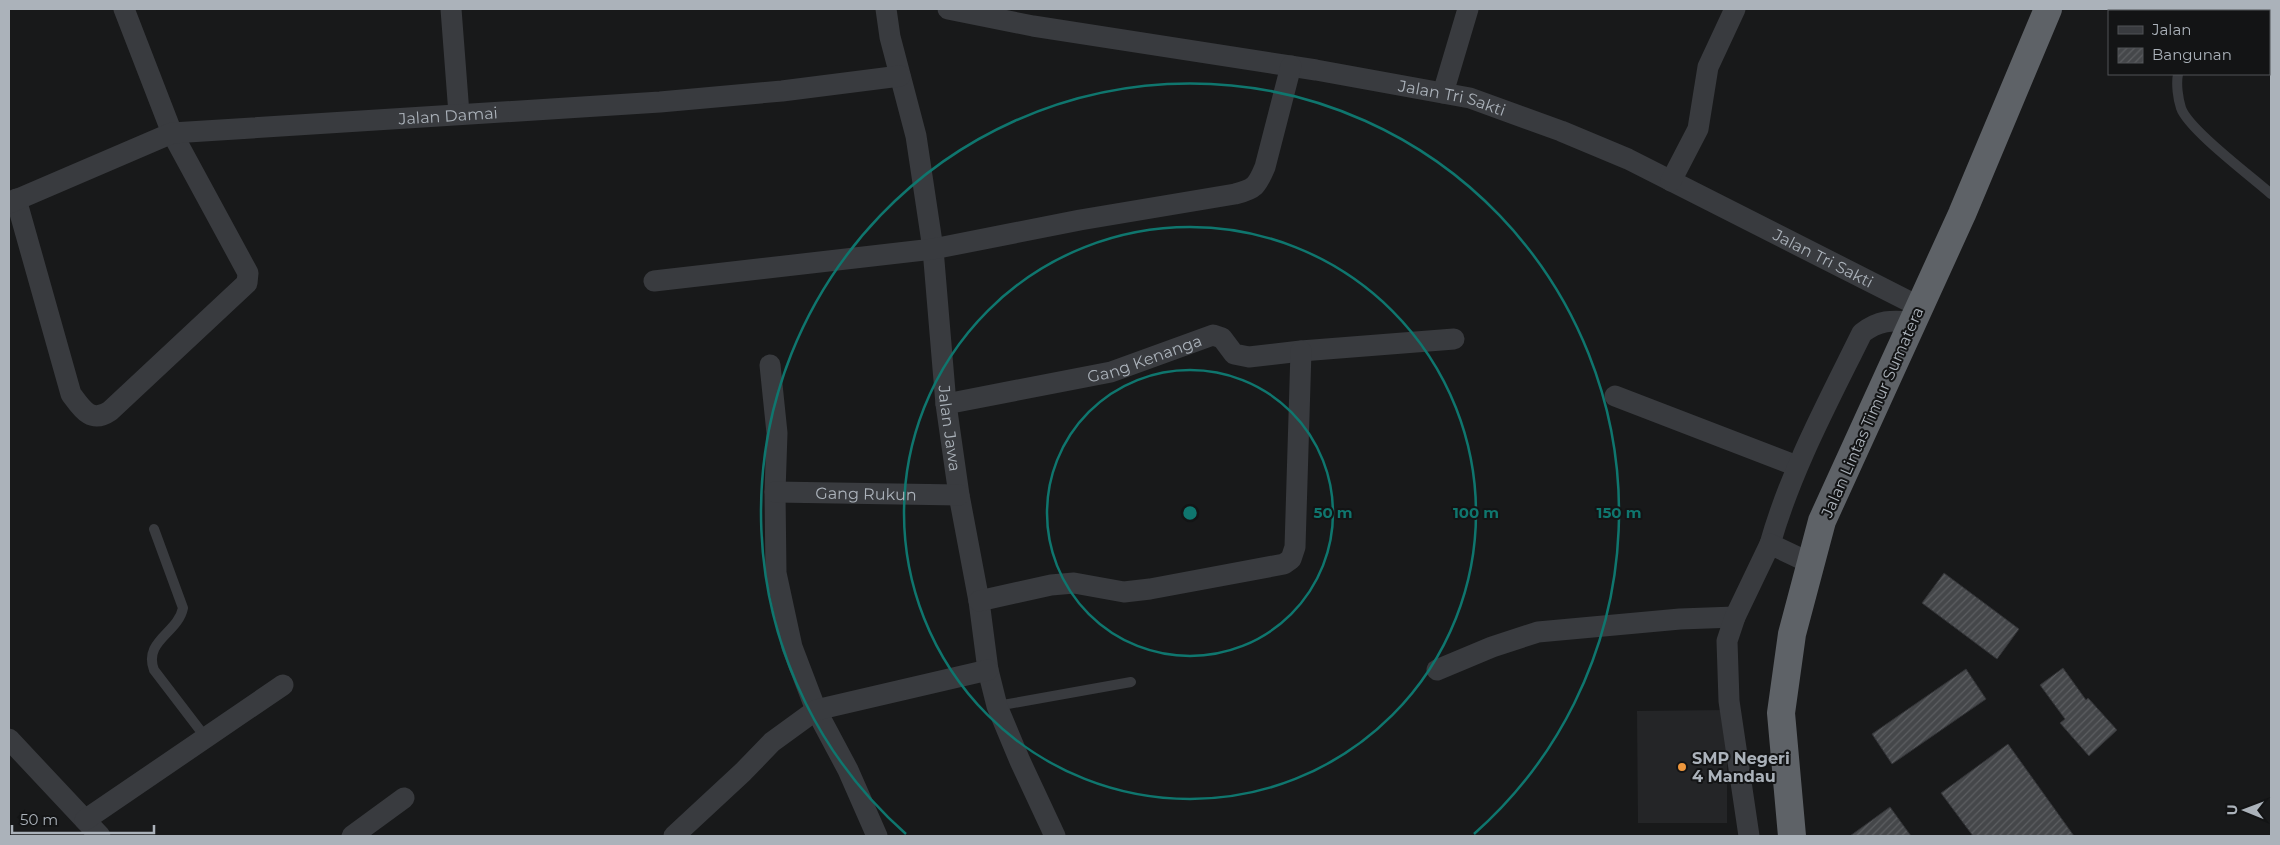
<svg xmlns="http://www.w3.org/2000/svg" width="2280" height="845" font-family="Montserrat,sans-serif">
  <defs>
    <pattern id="building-hatch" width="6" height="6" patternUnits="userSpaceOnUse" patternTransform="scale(1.25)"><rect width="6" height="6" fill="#45474a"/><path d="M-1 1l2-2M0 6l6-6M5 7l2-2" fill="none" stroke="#5d5f62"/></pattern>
  </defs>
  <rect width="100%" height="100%" fill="#18191a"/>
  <path fill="#242527" d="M1727 710V823H1638L1637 711Z"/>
  <path fill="url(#building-hatch)" stroke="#323336" d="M1944 573 2019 629 1997 659 1922 603Z
    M2063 668 2086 700 2088 698 2117 730 2089 756 2060 723 2065 719 2040 685Z
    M1966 669 1986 699 1892 764 1872 734Z
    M2008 744 2074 836H1973L1941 793Z
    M1890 807 1911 836H1850Z"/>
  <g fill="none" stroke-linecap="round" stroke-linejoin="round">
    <path stroke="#393b3f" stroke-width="10" d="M2219 11 2221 9
      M2178 74C2176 84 2178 99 2181 108 2188 129 2252 177 2271 194
      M154 529 183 608C178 633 143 641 154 670L206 738
      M997 706 1131 682"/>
    <g stroke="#393b3f" stroke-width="21">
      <path d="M451 9 459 114"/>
      <path id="s1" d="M886 9 890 37 916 136 933 249 946 404 959 495 979 601 988 670 997 706 1020 761 1055 836"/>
      <path id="s2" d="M948 9 1033 26 1316 70 1470 98 1561 131 1628 159 1920 307"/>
      <path d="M1443 93 1468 9"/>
      <path d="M1671 181 1698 129 1708 67 1735 9"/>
      <path d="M16 199 71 394C82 409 91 424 110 411L247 283 248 273 172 133 124 9"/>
      <path id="s3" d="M9 203 172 133 660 102 782 91 900 76"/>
      <path d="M654 281 933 249 1080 220 1235 194C1255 189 1257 186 1265 167L1291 66"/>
      <path d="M770 365 777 433 775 492 776 573 792 647 816 710 848 770 877 836"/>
      <path d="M1615 396 1797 466"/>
      <path id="s4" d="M946 404 1111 372 1213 335 1222 338 1234 354 1249 357 1301 351 1454 339"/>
      <path id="s5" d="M775 492 959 495"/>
      <path d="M1770 544C1791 470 1828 402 1862 333 1879 320 1891 320 1912 322"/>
      <path d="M979 601 1051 585 1074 583 1124 592 1150 589 1284 564 1291 559 1295 547 1301 351"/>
      <path d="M1437 670 1492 647 1538 632 1680 619 1735 617"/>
      <path d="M9 739 100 836"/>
      <path d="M85 820 283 685"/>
      <path d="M352 836 404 798"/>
      <path d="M674 836 743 772 772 742 816 710 988 670"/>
      <path d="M1749 836 1729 701 1727 641 1735 617 1770 544 1810 563"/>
    </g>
    <path stroke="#5e6267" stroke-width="28" d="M1792 836 1781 713 1792 634 1822 521 1962 214 2048 9"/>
  </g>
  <g fill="none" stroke="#0f766e" stroke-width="2.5">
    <circle cx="1190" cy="513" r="143"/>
    <circle cx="1190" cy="513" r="286"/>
    <path d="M906 834A429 429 0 1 1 1474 834"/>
  </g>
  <circle fill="#ee973d" stroke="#131415" stroke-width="2" cx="1682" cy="767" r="5"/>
  <g text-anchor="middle" stroke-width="4" stroke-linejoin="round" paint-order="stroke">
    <g font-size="16" fill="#abb2ba" stroke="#131415">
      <text dy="6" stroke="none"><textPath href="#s2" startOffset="512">Jalan Tri Sakti</textPath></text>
      <text dy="6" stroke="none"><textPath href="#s3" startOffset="454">Jalan Damai</textPath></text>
      <text dy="6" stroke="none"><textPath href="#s2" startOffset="918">Jalan Tri Sakti</textPath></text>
      <text dy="6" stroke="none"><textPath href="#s4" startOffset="204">Gang Kenanga</textPath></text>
      <text transform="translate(1872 412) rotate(-66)" y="6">Jalan Lintas Timur Sumatera</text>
      <text dy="6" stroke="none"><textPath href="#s1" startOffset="425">Jalan Jawa</textPath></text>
      <text dy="6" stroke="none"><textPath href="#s5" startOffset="91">Gang Rukun</textPath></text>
    </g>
    <g font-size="16" font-weight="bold" fill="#abb2ba" stroke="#131415" text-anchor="start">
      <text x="1692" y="764">SMP Negeri<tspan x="1692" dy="18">4 Mandau</tspan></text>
    </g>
  </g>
  <circle cx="1190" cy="513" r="8" fill="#0f766e" stroke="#131415" stroke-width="2.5"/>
  <g font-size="15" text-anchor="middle" font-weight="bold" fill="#0f766e" stroke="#131415" stroke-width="4" stroke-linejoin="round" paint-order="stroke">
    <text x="1333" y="518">50 m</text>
    <text x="1476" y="518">100 m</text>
    <text x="1619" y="518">150 m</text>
  </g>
  <rect width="2280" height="845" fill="none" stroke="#abb2ba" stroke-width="20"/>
  <rect x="2108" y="10" width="162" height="65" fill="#131415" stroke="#505357"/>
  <rect x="2118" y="26" width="25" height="8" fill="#393b3f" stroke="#505357"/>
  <text x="2152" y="35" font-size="15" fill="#abb2ba">Jalan</text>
  <rect x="2118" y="48" width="25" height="15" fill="url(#building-hatch)" stroke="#505357"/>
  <text x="2152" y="60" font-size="15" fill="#abb2ba">Bangunan</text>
  <g transform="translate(2245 810) rotate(271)" stroke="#131415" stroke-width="4" paint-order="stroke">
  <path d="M0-4L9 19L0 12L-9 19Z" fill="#abb2ba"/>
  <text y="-8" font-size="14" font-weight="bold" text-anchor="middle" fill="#abb2ba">U</text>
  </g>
  <path d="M12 825v8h142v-8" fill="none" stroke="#abb2ba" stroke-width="2.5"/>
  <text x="20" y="825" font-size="15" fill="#abb2ba" stroke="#131415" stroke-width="4" paint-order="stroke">50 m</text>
</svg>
